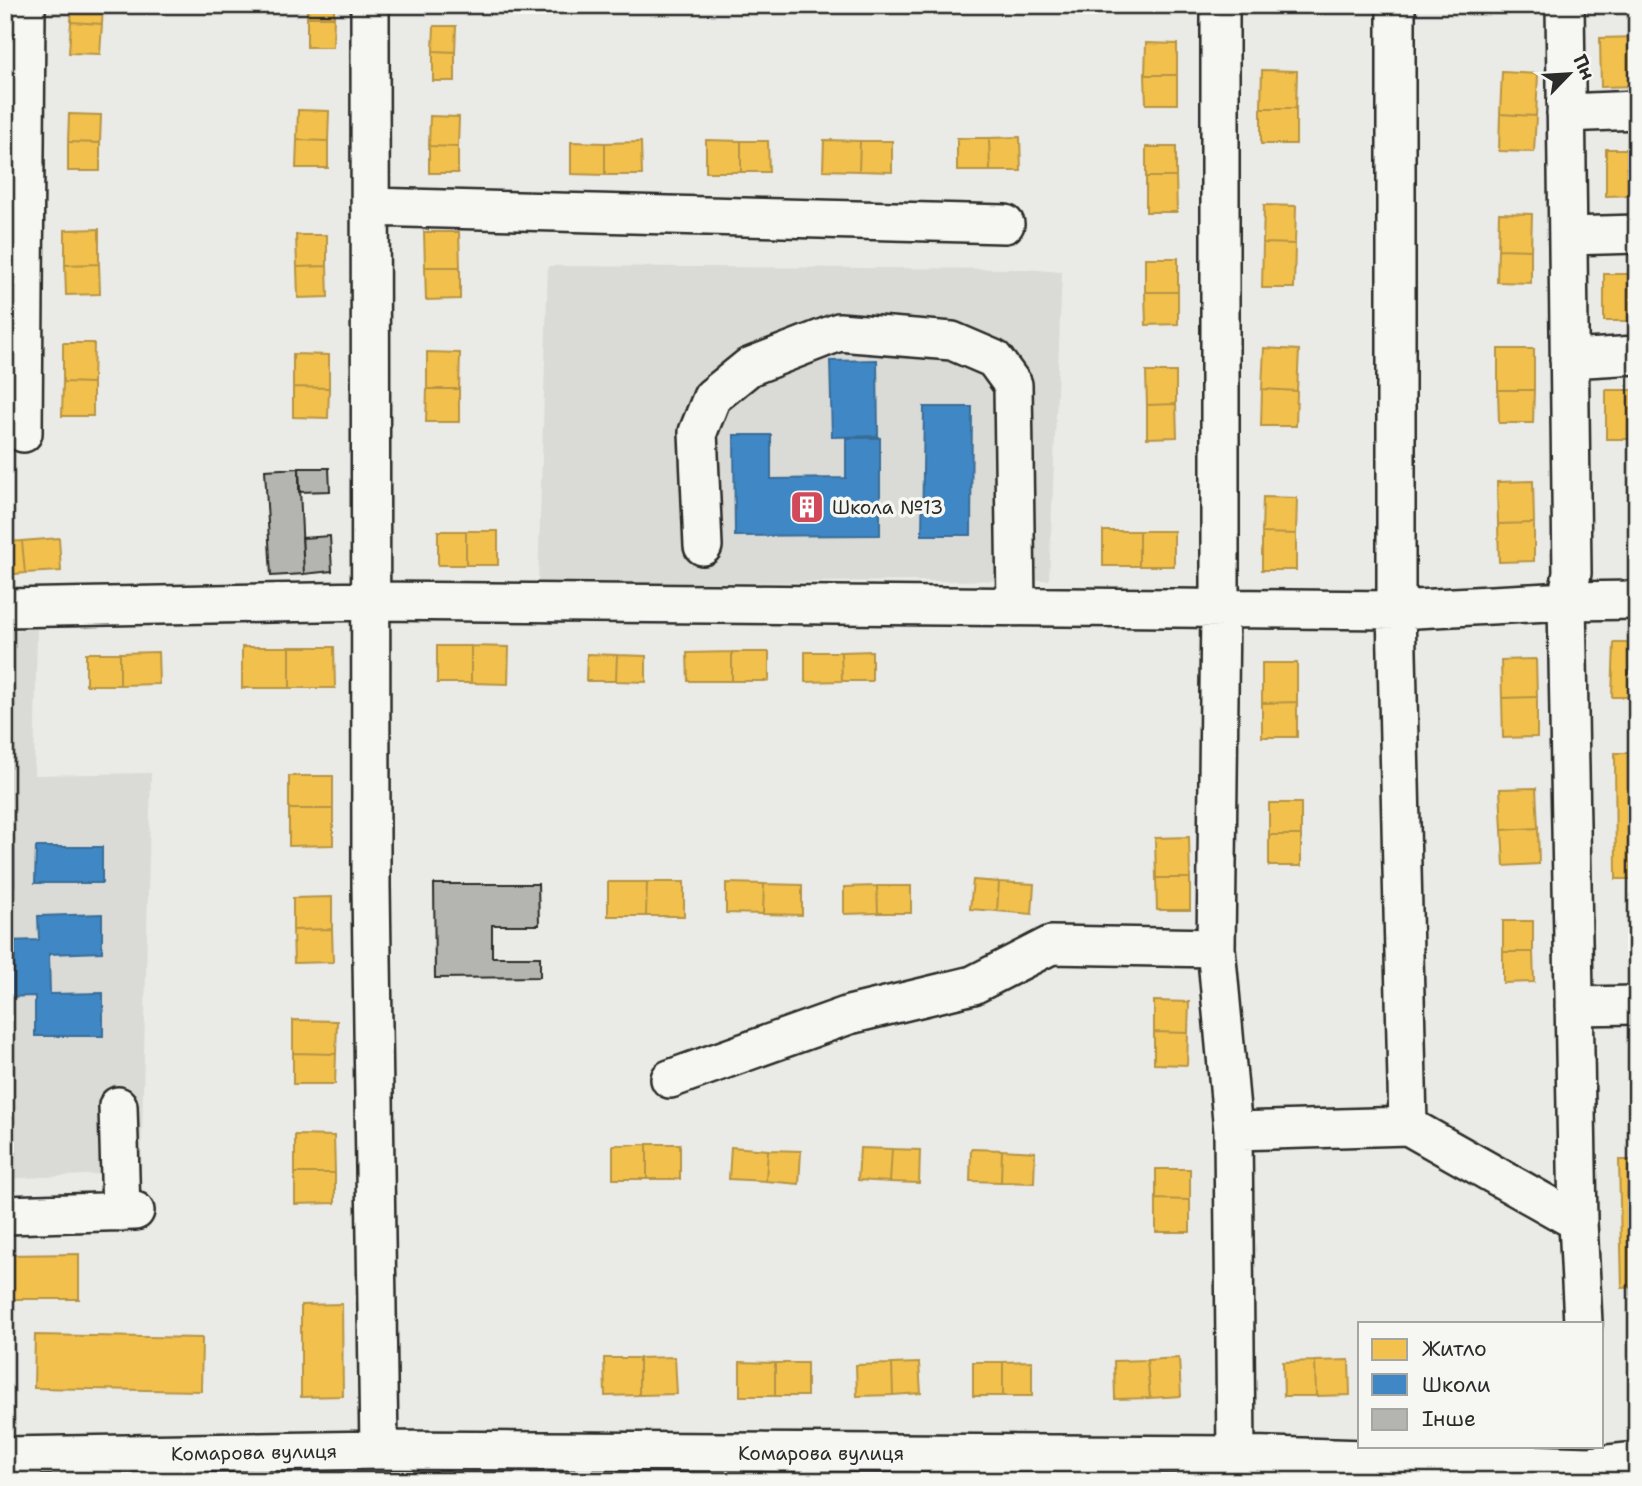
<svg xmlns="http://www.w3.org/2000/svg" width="1642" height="1486" font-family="'Shantell Sans',sans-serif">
  <rect width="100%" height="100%" fill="#eaeae6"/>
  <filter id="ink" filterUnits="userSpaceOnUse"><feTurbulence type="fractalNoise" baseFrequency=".0143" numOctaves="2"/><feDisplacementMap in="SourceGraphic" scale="14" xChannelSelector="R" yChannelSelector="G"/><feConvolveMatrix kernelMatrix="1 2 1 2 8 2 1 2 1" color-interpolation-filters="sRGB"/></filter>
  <g filter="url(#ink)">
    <path fill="#dadad6" d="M548 266 1024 269 1062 272 1049 580 538 584Z
      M37 629 34 775 151 773 141 1172 5 1179V631Z"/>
    <path fill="#f2c14e" stroke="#b69444" stroke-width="2" d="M72 5H103L102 24 71 22Z
      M307 5H334V17H307Z
      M1502 5H1538V13H1502Z
      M307 17H334L333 47H307Z
      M71 22 102 24 100 54 69 53Z
      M434 26H456L455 52 433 51Z
      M1637 37V86L1601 87 1600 38Z
      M1146 43 1177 44V75H1145Z
      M433 51 455 52V81H433Z
      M1262 70 1297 71 1296 108H1261Z
      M1502 72 1538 74 1536 116 1500 114Z
      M1145 75H1177V104H1146Z
      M1261 108H1296V144H1261Z
      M298 110 329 111 328 141 297 140Z
      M69 114 101 115 100 143 68 142Z
      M1500 114 1536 116 1534 152 1499 151Z
      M430 116 459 117 458 147 429 146Z
      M1020 137 1021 171H990L989 138Z
      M957 138H989L990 171H957Z
      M297 140 328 141V168H296Z
      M706 140 741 141V172H706Z
      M824 140 860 141 859 171 823 170Z
      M741 141H768L769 172H741Z
      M860 141H892V172L859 171Z
      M68 142 100 143V171H68Z
      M571 142 605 143V175L571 174Z
      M641 142 642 175H605V143Z
      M429 146 458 147V173H429Z
      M1146 147H1176V177H1146Z
      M1606 149H1637V195L1606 196Z
      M1146 177H1176L1177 212H1146Z
      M1264 205 1296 206 1295 244 1263 243Z
      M1499 213 1532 214 1531 250 1498 249Z
      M99 229V264L65 265V230Z
      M424 232H459L460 267H425Z
      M296 235H327V266L297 267Z
      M1263 243 1295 244 1294 288H1262Z
      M1498 249 1531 250V283L1497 282Z
      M1145 258H1178V292H1145Z
      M99 264 100 294 66 295 65 265Z
      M327 266 328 297 298 298 297 267Z
      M425 267H460V299L426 300Z
      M1604 274H1637V321H1604Z
      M1145 292H1178V324L1146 325Z
      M63 343H94L93 383 63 382Z
      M1264 348 1299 350 1297 391 1262 389Z
      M1498 349H1534V390H1498Z
      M427 352 460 353 459 389H427Z
      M293 354 329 355V388L293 387Z
      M1146 372H1176V404L1147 405Z
      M63 382 93 383V416H62Z
      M293 387 329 388 328 418 293 417Z
      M427 389H459V422H426Z
      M1262 389 1297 391 1296 426H1261Z
      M1498 390H1534L1533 423H1499Z
      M1606 390H1637V439H1606Z
      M1176 404 1177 437 1147 438V405Z
      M1533 481 1534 523 1498 524 1497 482Z
      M1263 497 1297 498 1296 534 1262 533Z
      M1534 523V561L1499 562 1498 524Z
      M438 531H466V565H438Z
      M466 531H498V565H466Z
      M1103 531H1139V566H1103Z
      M1139 531H1174V566H1139Z
      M1262 533 1296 534V570H1262Z
      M59 538 61 571 25 573 22 541Z
      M22 541 25 573 5 575V542Z
      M1614 643H1637V697H1612Z
      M437 646H471V683H437Z
      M471 646 509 647 508 684 471 683Z
      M242 647H290V688H242Z
      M290 647H334L335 688H290Z
      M872 651V681H842L841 652Z
      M158 652 159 684 120 685V653Z
      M732 652H769V681H732Z
      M732 652V681H688L687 653Z
      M805 652H841L842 681 805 682Z
      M86 653H120V685H86Z
      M587 654 617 655 616 681H586Z
      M617 655 646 656V682L616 681Z
      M1536 659 1537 697 1502 698 1501 660Z
      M1262 663H1297V702L1262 703Z
      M1537 697V737L1503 738 1502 698Z
      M1297 702V737H1262V703Z
      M1615 753H1637V879H1616Z
      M289 776H333V809H289Z
      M1536 788 1538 828 1502 830 1500 789Z
      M1269 803H1301V835H1269Z
      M289 809H333V845L289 846Z
      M1538 828 1539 864 1504 866 1502 830Z
      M1269 835H1301V866H1269Z
      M1189 837 1190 878H1156L1155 838Z
      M1156 878H1190V910H1157Z
      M973 880 999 882 997 911 970 909Z
      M608 882H647L646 916H608Z
      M647 882H684V916H646Z
      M999 882 1034 884 1032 914 997 911Z
      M726 883 764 884 763 914 726 913Z
      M764 884 802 885V915L763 914Z
      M877 886H911V913H878Z
      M877 886 878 913 844 914V887Z
      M332 897V929L293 930V898Z
      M1503 921H1533V952H1503Z
      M332 929 333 962 294 963 293 930Z
      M1503 952H1533L1534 982 1503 983Z
      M1154 1001 1189 1002 1188 1033 1154 1032Z
      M293 1020 337 1021 336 1054 293 1053Z
      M1154 1032 1188 1033 1187 1065 1154 1064Z
      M293 1053 336 1054 335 1084H293Z
      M295 1135 334 1136 335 1173H295Z
      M647 1144H680V1179H647Z
      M647 1144V1179H613V1145Z
      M731 1147 768 1150 766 1181 729 1179Z
      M860 1148 892 1149 890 1182 858 1180Z
      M892 1149 920 1150 919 1183 890 1182Z
      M971 1149 1002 1150 1001 1182 970 1181Z
      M768 1150 801 1151 799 1184 766 1181Z
      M1002 1150 1035 1152 1034 1183 1001 1182Z
      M1619 1160H1637V1287L1622 1288Z
      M1156 1169H1190V1200L1156 1199Z
      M295 1173H335V1203L295 1204Z
      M1156 1199 1190 1200V1232H1156Z
      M79 1254V1299H5V1255Z
      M342 1304 343 1396 301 1397V1305Z
      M35 1335 202 1338 201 1391 34 1388Z
      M675 1357 677 1394 639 1395V1358Z
      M604 1358H639V1395L605 1396Z
      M1179 1358 1181 1396 1150 1398 1147 1360Z
      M1147 1360 1150 1398 1115 1399 1114 1361Z
      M1349 1360 1350 1395 1316 1396 1315 1361Z
      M1032 1361V1396H1003V1362Z
      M1315 1361 1316 1396H1284L1283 1362Z
      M740 1362 775 1363V1396H740Z
      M973 1362H1003V1396H973Z
      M775 1363H807V1396H775Z
      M919 1363 921 1393 893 1395 892 1364Z
      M892 1364 893 1395 857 1396 856 1365Z"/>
    <path fill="#3f88c5" stroke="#396c97" stroke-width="2" d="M877 360 878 436 832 437 830 361Z
      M924 407H972L971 535H922Z
      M734 435H771V479L846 478V438H880V535L735 536Z
      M5 847H14V886H5Z
      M36 847H102V883H35Z
      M102 914V952L49 954 50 994 103 993V1036H35V996L5 997V941L39 940 38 916Z"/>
    <path fill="#b4b4b1" stroke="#2b2b2b" stroke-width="2" d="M299 468 304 574 271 576 265 470Z
      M299 468H329L330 491 299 492Z
      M330 536 332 571 304 574 302 538Z
      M434 884H538L539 925H492V957H540V977L435 978Z"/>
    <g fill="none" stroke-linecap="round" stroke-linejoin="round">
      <g stroke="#2b2b2b" stroke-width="42">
        <path id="minor" d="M370 5 371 886 379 1450
          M1220 5V610L1216 948 1233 1131 1236 1455
          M1396 5V610L1408 1126 1578 1222 1583 1323
          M1565 5 1572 573 1567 601 1578 1222
          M1566 113 1637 110
          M370 207 1005 224
          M1568 236 1637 234
          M1569 359 1637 355
          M23 433 26 5
          M703 546 698 432 712 397 749 367 839 332 952 341 994 359 1013 385 1016 605
          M5 608 370 601 1396 610 1567 601 1637 600
          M1574 1006 1637 1005
          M670 1079 849 1015 973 985 1051 945 1216 948
          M118 1106 121 1212
          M1233 1131 1408 1126
          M5 1215 135 1211
          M5 1456 379 1450 1236 1455 1590 1466 1637 1461"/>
      </g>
      <use href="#minor" stroke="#f6f6f2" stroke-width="37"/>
    </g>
  </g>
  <defs>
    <g id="building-square" transform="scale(1.75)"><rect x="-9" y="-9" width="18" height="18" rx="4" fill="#d1495b" stroke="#f6f6f2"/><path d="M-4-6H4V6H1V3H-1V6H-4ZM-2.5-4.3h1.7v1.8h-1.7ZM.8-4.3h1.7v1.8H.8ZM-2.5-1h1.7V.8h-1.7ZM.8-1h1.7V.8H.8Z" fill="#fff"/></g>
  </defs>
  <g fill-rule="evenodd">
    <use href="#building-square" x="807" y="507"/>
  </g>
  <g text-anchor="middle" stroke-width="7" stroke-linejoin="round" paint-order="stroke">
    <g font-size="19" fill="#2b2b2b" stroke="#f6f6f2" text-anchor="start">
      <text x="832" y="514">Школа №13</text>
    </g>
    <g font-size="19" fill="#2b2b2b" stroke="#f6f6f2">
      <text transform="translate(254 1452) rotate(-1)" y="7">Комарова вулиця</text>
      <text x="821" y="1460">Комарова вулиця</text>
    </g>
  </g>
  <rect width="1642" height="1486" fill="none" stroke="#f6f6f2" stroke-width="28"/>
  <rect x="14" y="14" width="1614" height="1458" fill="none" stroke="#2b2b2b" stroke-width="2.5" filter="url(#ink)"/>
  <rect x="1358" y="1322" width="245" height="126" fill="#f6f6f2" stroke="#a5a5a2" stroke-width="2"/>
  <rect x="1372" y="1339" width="35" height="21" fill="#f2c14e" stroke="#a5a5a2" stroke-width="2"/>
  <text x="1422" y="1356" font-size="21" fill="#2b2b2b">Житло</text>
  <rect x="1372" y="1374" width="35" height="21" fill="#3f88c5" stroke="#a5a5a2" stroke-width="2"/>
  <text x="1422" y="1392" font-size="21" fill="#2b2b2b">Школи</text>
  <rect x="1372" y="1409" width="35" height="21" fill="#b4b4b1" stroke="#a5a5a2" stroke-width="2"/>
  <text x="1422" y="1426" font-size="21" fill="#2b2b2b">Інше</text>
  <g transform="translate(1569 74) rotate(65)" stroke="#f6f6f2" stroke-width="5" paint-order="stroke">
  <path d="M0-5L12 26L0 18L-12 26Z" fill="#2b2b2b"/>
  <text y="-10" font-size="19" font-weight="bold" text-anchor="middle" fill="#2b2b2b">Пн</text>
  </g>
</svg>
